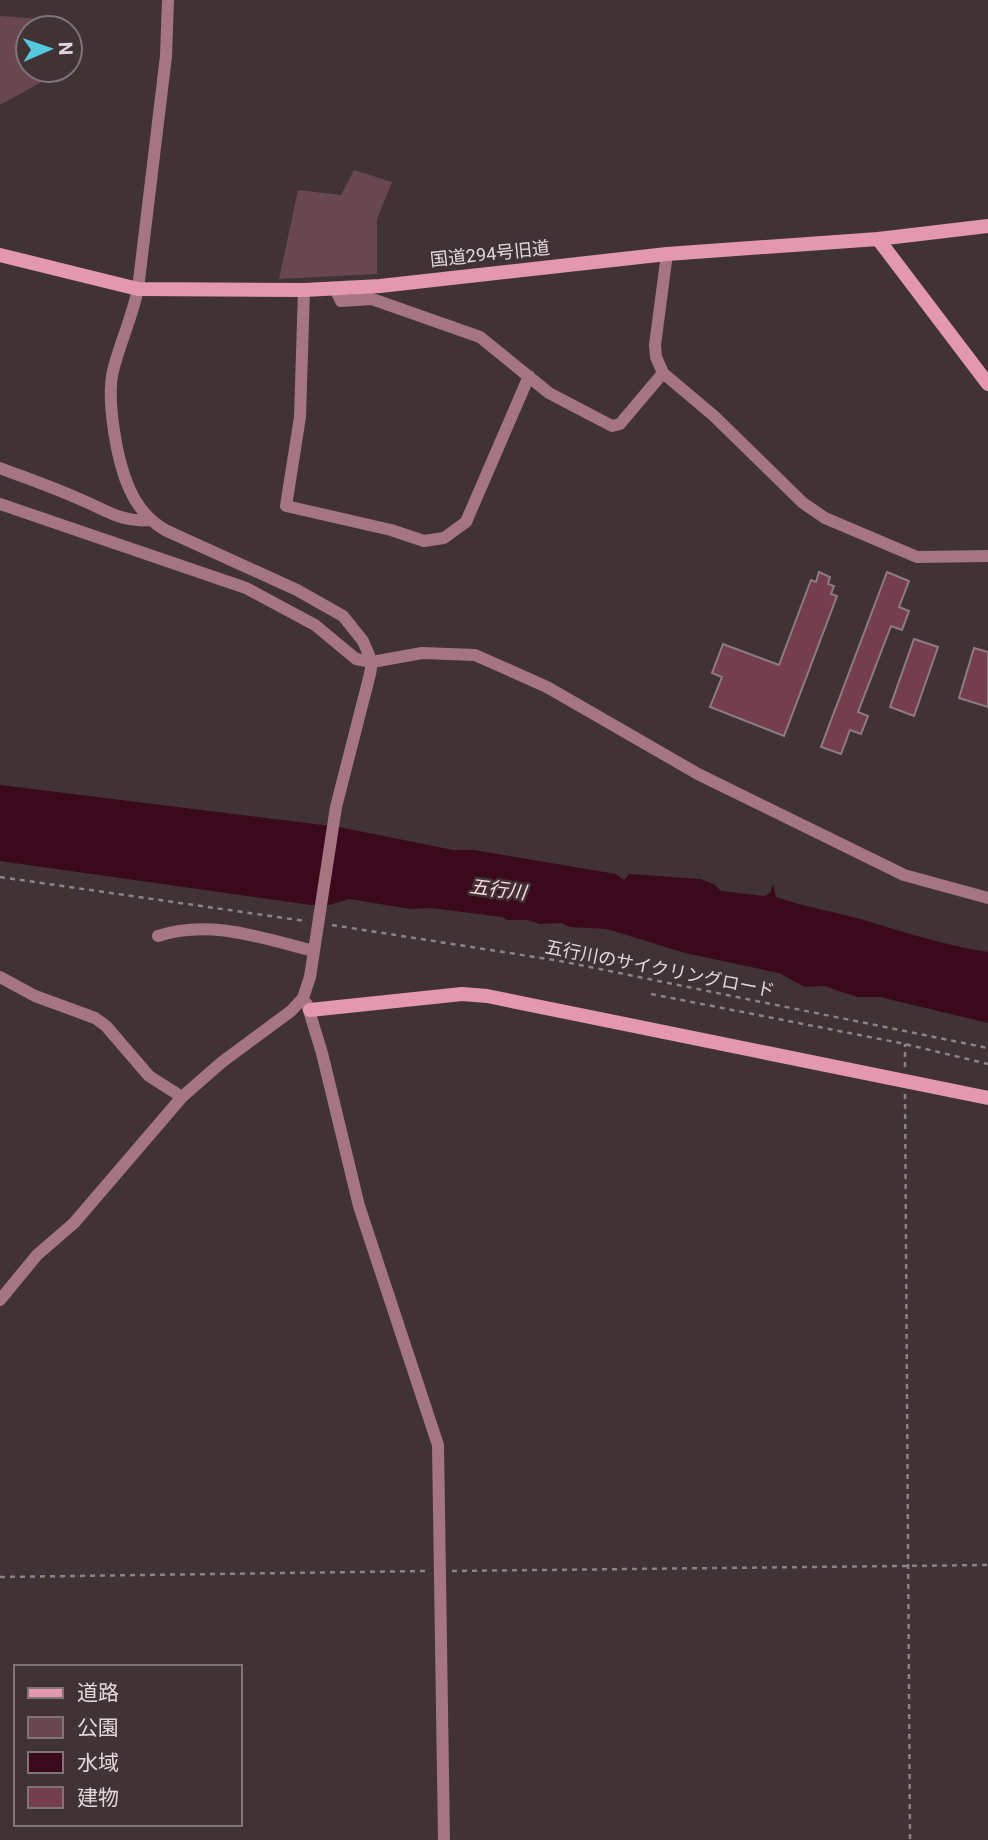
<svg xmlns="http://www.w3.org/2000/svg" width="988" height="1840" font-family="Roboto,'Noto Sans JP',sans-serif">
  <rect width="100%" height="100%" fill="#403235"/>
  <path fill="#694750" d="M0 16 43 19 52 28H28V70H63L0 105Z
    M354 170 392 182 377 219V274L279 279 298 190 341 195Z"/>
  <path fill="#3b091c" d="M0 785 339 827 453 850H474L616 874 624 880 629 874 701 879 715 885 721 891 764 896 770 893 773 884 776 897C805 907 835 912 864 920 906 933 944 945 988 952V1023L880 997H857L824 986 805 987 779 973 685 953 607 929 570 927 561 923 540 924 528 920H507L502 917 431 908 411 909 349 899 329 905H311L0 861Z"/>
  <path fill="#753e4e" stroke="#8d7c80" stroke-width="2" d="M819 572 830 577 828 584 834 586 831 594 837 596 784 736 710 707 722 677 712 673 723 644 779 665 811 580 816 582Z
    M887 572 909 581 899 607 909 611 902 630 891 626 858 712 868 716 861 734 850 730 841 754 821 747Z
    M914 639 938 647 914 716 890 707Z
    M974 648 988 652V707L959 698Z"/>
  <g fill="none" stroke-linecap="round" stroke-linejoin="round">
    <path stroke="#8e8285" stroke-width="2.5" stroke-dasharray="5 5" stroke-linecap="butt" d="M0 877 305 921
      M332 925 560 961 988 1048
      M651 994 905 1044 988 1064
      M905 1067V1044
      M905 1094 910 1840
      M452 1571 988 1565
      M0 1577 428 1571"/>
    <path stroke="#a67582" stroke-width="12" d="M667 254 655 345 656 357 663 373 714 416 803 503 825 518 917 557 988 556
      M335 289 341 301 372 299 480 337 549 393 612 426 620 424 663 373
      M304 290 300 417 286 506 391 530 424 541 444 538 466 522 529 376
      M0 468C26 478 52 487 77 498 103 508 120 523 149 520
      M0 504 246 588 315 625 356 659 372 662 422 653 475 655 547 687 698 774 904 875 988 898
      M158 936C211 919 261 938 314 951
      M0 977 35 996 95 1018 106 1026 149 1076 182 1097
      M307 1004 322 1053 359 1206 438 1445 444 1840
      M0 1300 37 1255 74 1223 182 1097 222 1062 291 1011 303 998 310 977 336 807 370 674 372 662 363 641 343 616 297 590 165 530C150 521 138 508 130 490 117 462 105 397 114 367 121 341 132 317 138 289L166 56 168 0"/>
    <path stroke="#e498ad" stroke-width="14" d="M878 239 988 384
      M0 255 138 289 304 290 380 286 667 254 878 239 988 226
      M310 1010 462 994 487 996 988 1098"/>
  </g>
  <g text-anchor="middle" stroke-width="5" stroke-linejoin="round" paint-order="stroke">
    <g font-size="18" fill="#e1d7d9" stroke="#403235">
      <text transform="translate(490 254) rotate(-6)" y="6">国道294号旧道</text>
      <text transform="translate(660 969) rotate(11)" y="6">五行川のサイクリングロード</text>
    </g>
    <g font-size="19" font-style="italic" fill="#ffd9e2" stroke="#403235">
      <text transform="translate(498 889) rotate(7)" y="7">五行川</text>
    </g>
  </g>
  <rect x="14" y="1665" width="228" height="161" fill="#403235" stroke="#807477" stroke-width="2"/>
  <rect x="28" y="1688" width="35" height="10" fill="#e498ad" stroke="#807477" stroke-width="2"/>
  <text x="77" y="1700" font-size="21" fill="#e1d7d9">道路</text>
  <rect x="28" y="1717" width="35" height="21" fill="#694750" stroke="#807477" stroke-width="2"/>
  <text x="77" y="1735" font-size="21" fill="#e1d7d9">公園</text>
  <rect x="28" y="1752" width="35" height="21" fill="#3b091c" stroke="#807477" stroke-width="2"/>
  <text x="77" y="1770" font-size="21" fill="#e1d7d9">水域</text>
  <rect x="28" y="1787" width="35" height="21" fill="#753e4e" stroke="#807477" stroke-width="2"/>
  <text x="77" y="1805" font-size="21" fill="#e1d7d9">建物</text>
  <g transform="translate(49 49) rotate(88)"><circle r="33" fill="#403235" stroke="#807477" stroke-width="2"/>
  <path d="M0-5L12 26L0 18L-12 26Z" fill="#55cadf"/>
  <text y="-10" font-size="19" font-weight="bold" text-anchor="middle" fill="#e1d7d9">N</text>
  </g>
</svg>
